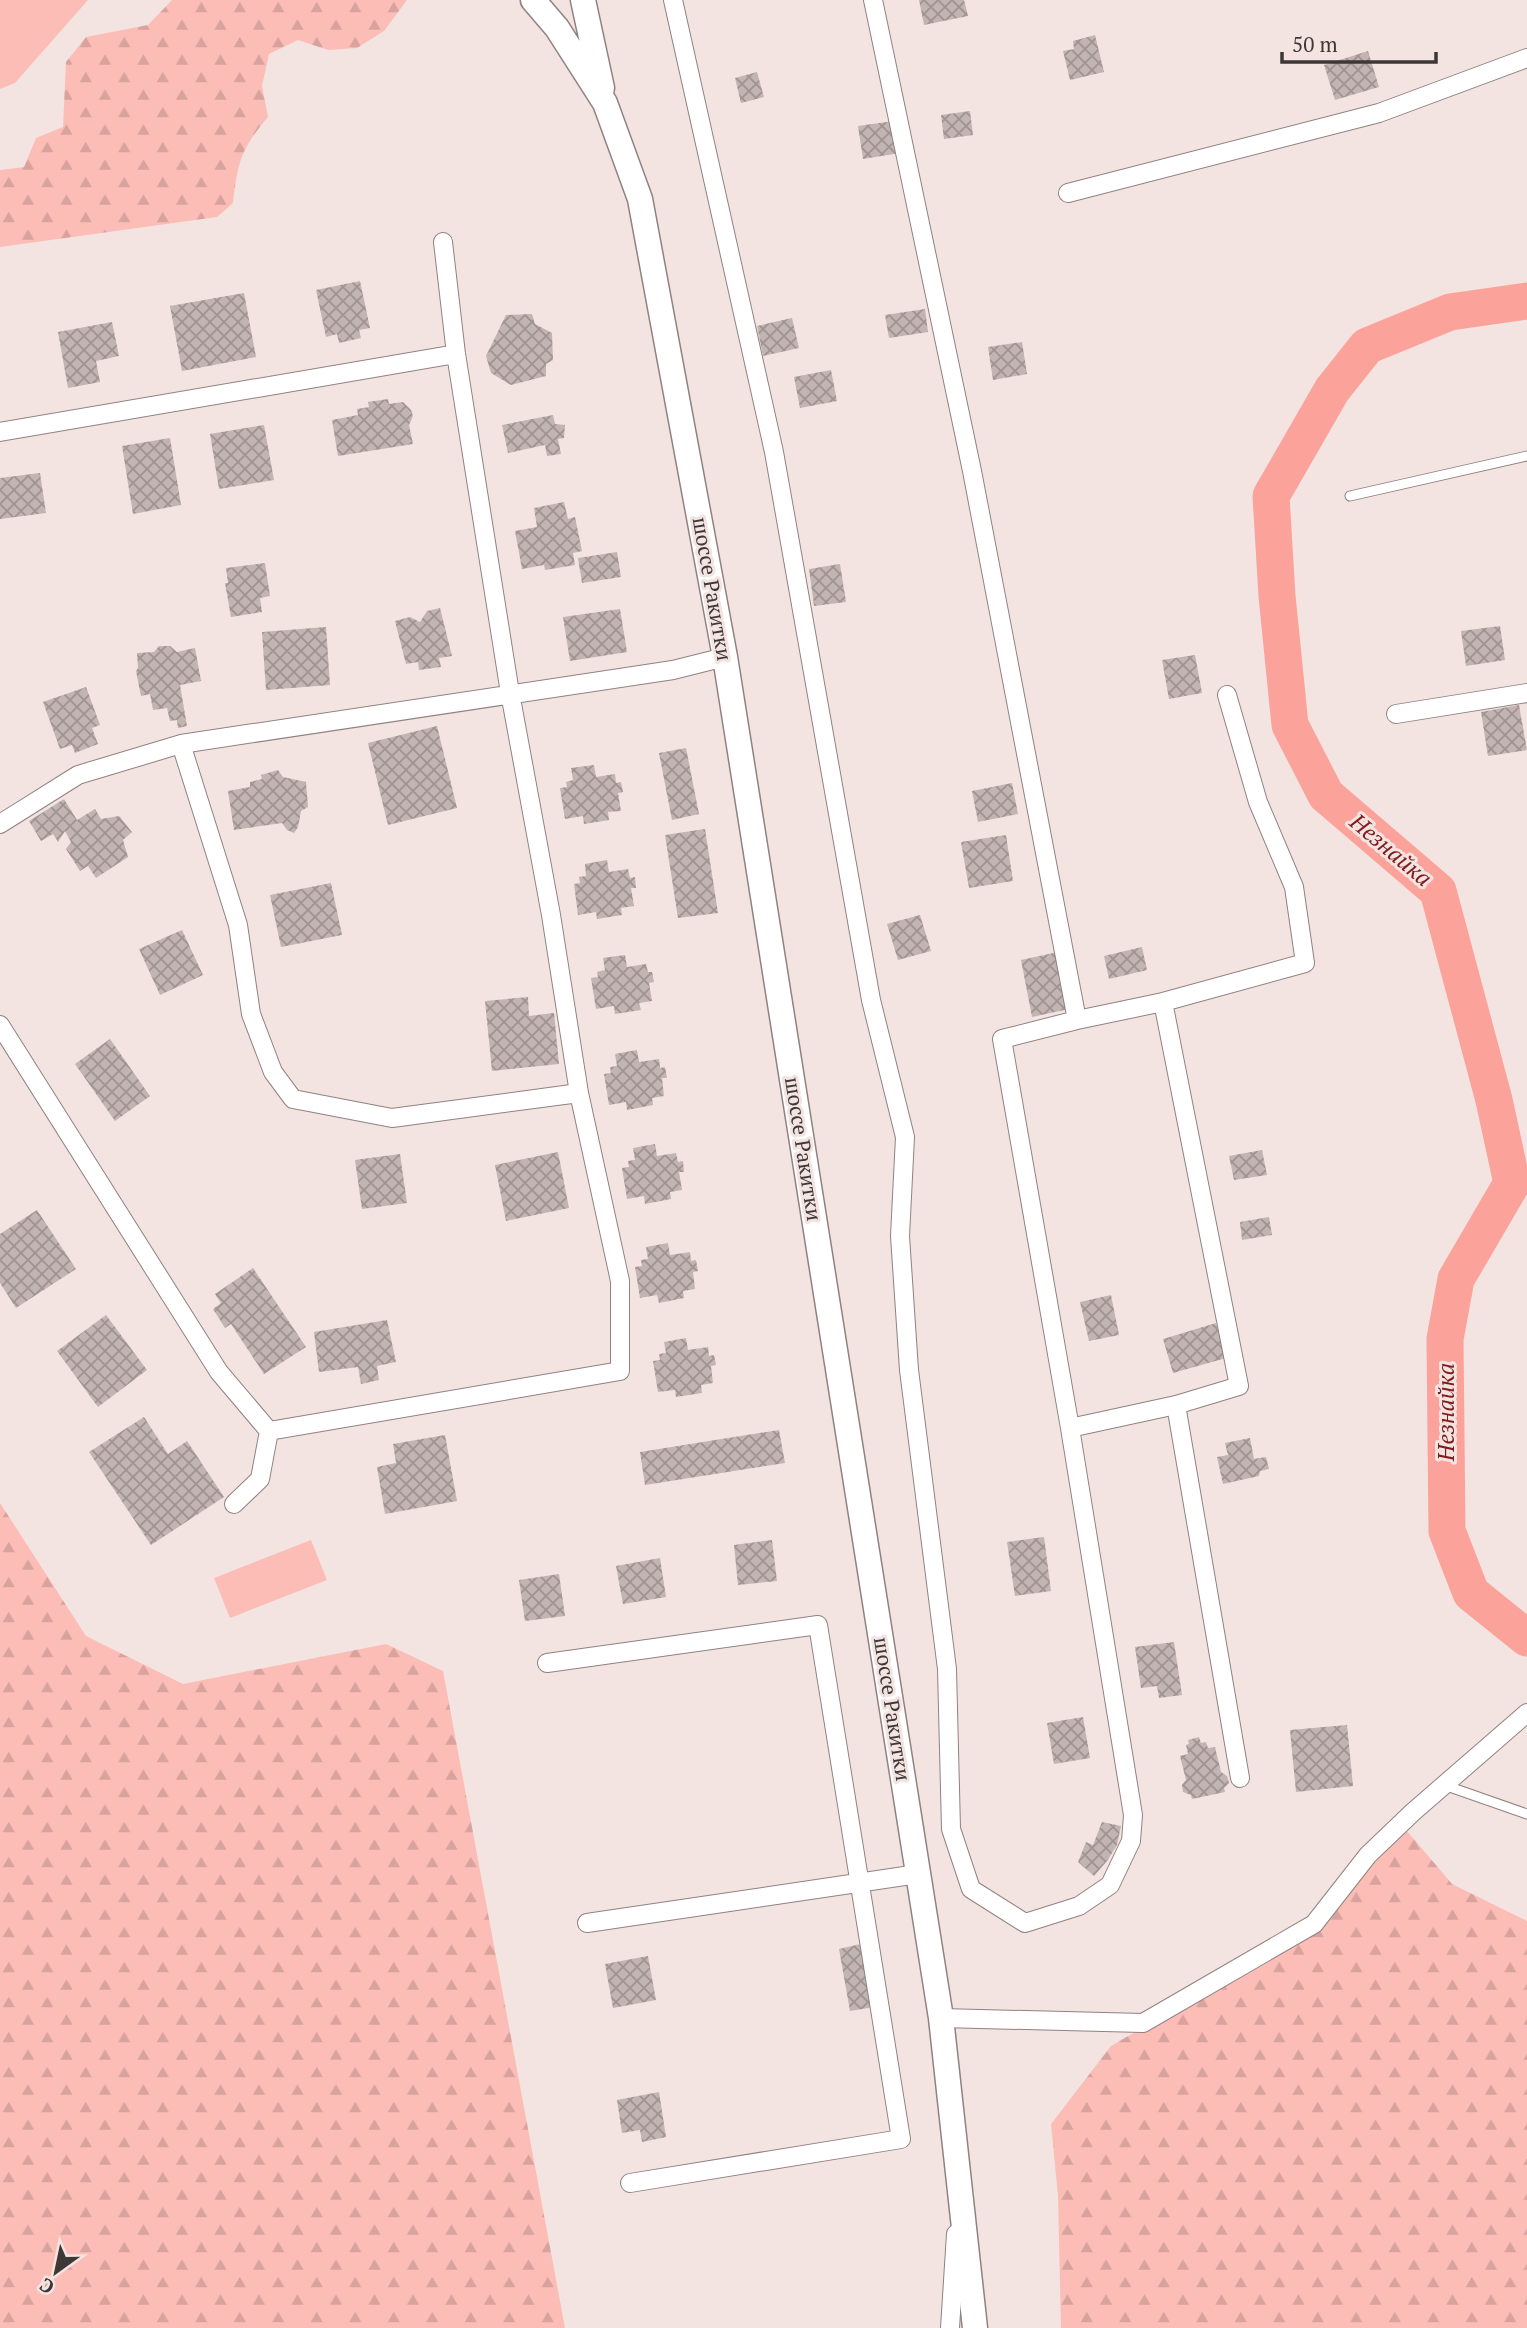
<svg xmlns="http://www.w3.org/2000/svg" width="1527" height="2328" font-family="'PT Serif',serif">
  <defs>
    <pattern id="forest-firs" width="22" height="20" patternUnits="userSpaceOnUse" patternTransform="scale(1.75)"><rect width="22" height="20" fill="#fcbdb6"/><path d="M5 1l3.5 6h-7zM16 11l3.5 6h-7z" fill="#d9a39d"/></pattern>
    <pattern id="building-cross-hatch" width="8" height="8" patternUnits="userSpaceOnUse" patternTransform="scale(1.75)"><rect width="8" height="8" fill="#c2b4b2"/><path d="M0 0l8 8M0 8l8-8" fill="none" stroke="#9f9392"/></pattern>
  </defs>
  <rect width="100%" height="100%" fill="#f3e4e2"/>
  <path fill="#fcbdb6" d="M0 0H88L15 83 0 89Z
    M311 1540 327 1580 230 1618 214 1578Z"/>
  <path fill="url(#forest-firs)" d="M172 0H407L384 31 357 48 328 50 298 40 269 54 262 86 268 117C241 149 238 161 233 203L217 217 0 247V170L24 167 36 138 63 127 66 62 86 37 148 25Z
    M0 1503 86 1636 183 1684 386 1644 443 1671 565 2328H0Z
    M1407 1831 1452 1884 1527 1921V2328H1061L1058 2196 1051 2124 1111 2046 1292 1941Z"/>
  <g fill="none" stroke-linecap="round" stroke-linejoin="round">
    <path stroke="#fba29a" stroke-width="37" d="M1527 301 1450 312 1367 346 1332 390 1271 496 1277 596 1290 725 1326 795 1438 891 1494 1100 1512 1183 1456 1279 1445 1339 1447 1531 1471 1593 1527 1638"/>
  </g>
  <path fill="url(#building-cross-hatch)" d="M919 0H964L968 16 924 25Z
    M1095 35 1104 72 1070 80 1063 51 1074 49 1073 41Z
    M1368 51 1379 87 1335 100 1324 65Z
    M757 72 764 97 741 103 735 78Z
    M970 111 973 135 944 139 941 115Z
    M894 121 900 153 863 159 858 126Z
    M360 281 370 328 359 330 361 338 339 343 337 334 326 337 316 290Z
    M244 293 256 357 182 371 170 306Z
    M925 309 928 332 889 338 885 315Z
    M532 314 535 324 552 333 553 360 546 364V376L511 385 491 373 486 356 506 315Z
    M792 318 799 348 763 356 757 326Z
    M112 322 119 356 96 361 100 382 68 388 58 332Z
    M1022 342 1027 374 993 380 988 347Z
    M831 370 837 401 800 408 794 377Z
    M388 399 389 404 403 402 411 410 413 416 409 425 413 444 338 456 332 420 358 415 357 409 369 407 368 402Z
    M553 415 555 424 565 425 564 438 558 439 561 454 547 456 545 445 508 453 502 425Z
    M264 425 274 480 219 489 210 434Z
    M170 438 181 505 133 514 122 446Z
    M40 473 46 513 0 519V478Z
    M564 502 568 519 575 517 582 551 573 553 575 565 545 570 544 565 522 569 515 531 537 527 534 508Z
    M617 552 621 577 582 583 578 558Z
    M265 563 270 596 260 598 262 612 231 617 225 583H228L226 568Z
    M840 564 846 602 814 606 809 569Z
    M440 608 452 656 439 658 441 667 419 670 418 662 406 664 395 621 410 617 420 622 427 611Z
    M620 609 627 652 570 661 563 617Z
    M1500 626 1505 660 1466 666 1461 631Z
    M326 627 330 685 266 690 262 632Z
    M159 646H170L177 652 195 648 201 681 180 685 187 726 178 728 177 720 170 721 167 708 153 710 150 694 141 696 136 671 138 668 137 653 154 652Z
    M1195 655 1202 693 1169 699 1162 660Z
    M86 687 100 725 92 728 98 744 75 753 72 745 60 749 43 702Z
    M1519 705 1527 750 1488 756 1481 712Z
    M437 726 457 808 388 825 368 743Z
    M686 748 699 814 672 820 659 753Z
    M594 765 596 777 615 774 616 783 621 782 623 792 618 793 621 811 608 812 609 820 584 824 583 816 565 819 560 788 567 787 566 782 573 780 571 768Z
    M278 770 283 777 306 782 308 807 301 811 298 827 294 833 287 830 282 823 234 830 228 791 250 787V782L262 779 261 775Z
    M1012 783 1018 814 978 822 972 791Z
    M64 799 77 820 95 809 101 819 119 816 132 832 123 840 128 857 96 878 88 866 80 871 66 849 71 842 65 831 58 842 53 834 41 841 29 821Z
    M705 829 718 913 678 918 665 835Z
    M1006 835 1013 881 969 888 961 842Z
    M607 860 609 872 628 869 630 878 635 877 636 888H631L634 906 621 908 622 915 597 919 596 912 578 915 574 884 580 883 579 877 586 876 585 864Z
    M331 883 342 935 281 947 270 895Z
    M920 915 931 951 898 960 887 924Z
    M182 930 203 975 160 995 139 949Z
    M1142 947 1147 970 1109 979 1104 956Z
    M1058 952 1069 1009 1032 1017 1021 960Z
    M625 955 627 967 646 964 648 972H652L654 982 649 983 652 1001 639 1003 641 1010 615 1014 614 1006 596 1009 591 978 598 977 597 972 605 970 603 958Z
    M528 997 529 1016 554 1013 559 1064 492 1071 485 1001Z
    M110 1039 150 1096 115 1121 75 1064Z
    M637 1050 639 1062 659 1059 660 1068 665 1067 667 1078H662L664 1096 652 1098 653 1105 627 1110 626 1102 609 1105 604 1074 611 1073 610 1067 617 1066 615 1054Z
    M655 1144 657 1156 676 1153 678 1162 683 1161 684 1172H679L682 1190 670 1192 671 1199 645 1204 644 1196 627 1199 622 1168 629 1167 628 1161 635 1160 633 1148Z
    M1262 1150 1267 1175 1234 1180 1229 1156Z
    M558 1152 569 1208 506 1221 495 1165Z
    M400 1154 407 1203 362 1209 355 1160Z
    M37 1210 76 1269 16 1308 0 1283V1234Z
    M1269 1217 1272 1235 1242 1240 1240 1222Z
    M668 1243 670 1255 690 1252 691 1261 696 1260 698 1271 693 1272 695 1289 683 1291 684 1298 659 1303 657 1295 640 1298 635 1267 642 1266 641 1260 648 1259 646 1247Z
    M253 1268 306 1347 264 1374 231 1324 225 1328 213 1309 221 1303 215 1294Z
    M1111 1295 1119 1335 1089 1341 1080 1302Z
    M106 1315 147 1370 98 1407 57 1351Z
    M387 1320 396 1362 377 1366 379 1380 361 1384 358 1367 319 1372 314 1332Z
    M1216 1323 1226 1358 1173 1373 1163 1339Z
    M686 1338 688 1350 708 1347 709 1356 714 1355 716 1365 711 1366 713 1383 701 1385 702 1393 676 1397 675 1390 658 1392 653 1361 660 1360 659 1354 666 1353 664 1342Z
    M144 1417 168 1454 187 1441 224 1497 151 1545 89 1452Z
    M779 1430 785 1463 645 1485 640 1452Z
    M445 1435 457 1501 385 1514 377 1467 396 1463 393 1444Z
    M1250 1438 1254 1459 1266 1457 1269 1469 1260 1471 1259 1476 1223 1484 1217 1457 1228 1455 1225 1443Z
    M1044 1537 1051 1591 1015 1596 1007 1542Z
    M772 1540 777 1581 738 1585 734 1545Z
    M660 1558 666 1597 623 1604 616 1566Z
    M559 1574 565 1616 525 1621 519 1580Z
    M1174 1642 1182 1695 1159 1698 1157 1686 1141 1688 1135 1647Z
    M1083 1717 1090 1758 1054 1764 1047 1723Z
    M1347 1725 1353 1786 1296 1792 1290 1730Z
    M1199 1737 1201 1743 1206 1742 1208 1748 1215 1747 1221 1772 1227 1776 1229 1783 1224 1788 1225 1792 1192 1799 1191 1795 1183 1792 1182 1785 1186 1780 1180 1756 1188 1754 1186 1745 1189 1744 1188 1740Z
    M1102 1822 1121 1826 1117 1845 1107 1861 1094 1876 1078 1862 1086 1842 1093 1845Z
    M869 1942 880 2006 850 2011 839 1949Z
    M648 1956 656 2000 613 2008 605 1964Z
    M659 2092 666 2137 642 2142 640 2130 622 2133 617 2100Z"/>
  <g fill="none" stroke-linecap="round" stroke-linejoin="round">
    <g stroke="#908281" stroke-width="11">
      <path id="lane" d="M1350 496 1527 456
        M1444 1785 1527 1814"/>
    </g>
    <g stroke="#908281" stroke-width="20">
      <path id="street" d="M673 0 774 452 871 1000 905 1137 900 1236 909 1370 947 1669 951 1829 971 1889 1025 1923 1079 1906 1110 1885 1131 1841 1133 1815 1070 1428 1002 1039 1077 1020 1163 1002 1305 963 1294 887 1258 802 1227 695
        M873 0 972 471 1077 1020
        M1068 193 1379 113 1527 58
        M0 432 456 354
        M1396 714 1527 693
        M181 744 238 925 251 1014 273 1072 293 1099 392 1118 579 1093
        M0 824 78 775 181 744 673 670 725 657
        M0 1025 219 1372 269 1431
        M1176 1405 1240 1778
        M1070 1428 1176 1405 1239 1386 1163 1002
        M234 1504 260 1479 269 1431 620 1371V1281L579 1093 551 915 510 693 456 354 443 242
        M547 1663 818 1625 901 2139 630 2183
        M587 1923 918 1874
        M941 2018 1143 2023 1314 1924 1368 1855 1413 1812 1527 1713
        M950 2328 956 2234"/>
    </g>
    <g stroke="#908281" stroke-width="27">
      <path id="secondary" d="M533 0 557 28 605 103 640 199 725 657 941 2018 975 2328
        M583 0 602 88"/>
    </g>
    <use href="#lane" stroke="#fff" stroke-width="9"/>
    <use href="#street" stroke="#fff" stroke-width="18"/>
    <use href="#secondary" stroke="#fff" stroke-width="24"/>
  </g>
  <g text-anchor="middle" stroke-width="6" stroke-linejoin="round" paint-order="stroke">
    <g font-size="21" fill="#3d3736" stroke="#f3e4e2">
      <text transform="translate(712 589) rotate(80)" y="7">шоссе Ракитки</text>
      <text transform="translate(803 1149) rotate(81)" y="7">шоссе Ракитки</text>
      <text transform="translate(892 1709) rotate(81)" y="7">шоссе Ракитки</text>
    </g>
    <g font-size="23" font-style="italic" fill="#801a1c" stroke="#f3e4e2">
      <text transform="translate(1391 850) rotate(40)" y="8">Незнайка</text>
      <text transform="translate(1446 1412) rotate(-90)" y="8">Незнайка</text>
    </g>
  </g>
  <g transform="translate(56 2272) rotate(213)" stroke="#f3e4e2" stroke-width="5" paint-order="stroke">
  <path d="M0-5L12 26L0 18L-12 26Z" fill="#3d3736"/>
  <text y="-10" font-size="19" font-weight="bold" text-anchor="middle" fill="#3d3736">С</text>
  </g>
  <path d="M1282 52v10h154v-10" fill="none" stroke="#3d3736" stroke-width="3.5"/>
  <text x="1292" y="52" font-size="21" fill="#3d3736" stroke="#f3e4e2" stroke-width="5" paint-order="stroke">50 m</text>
</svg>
